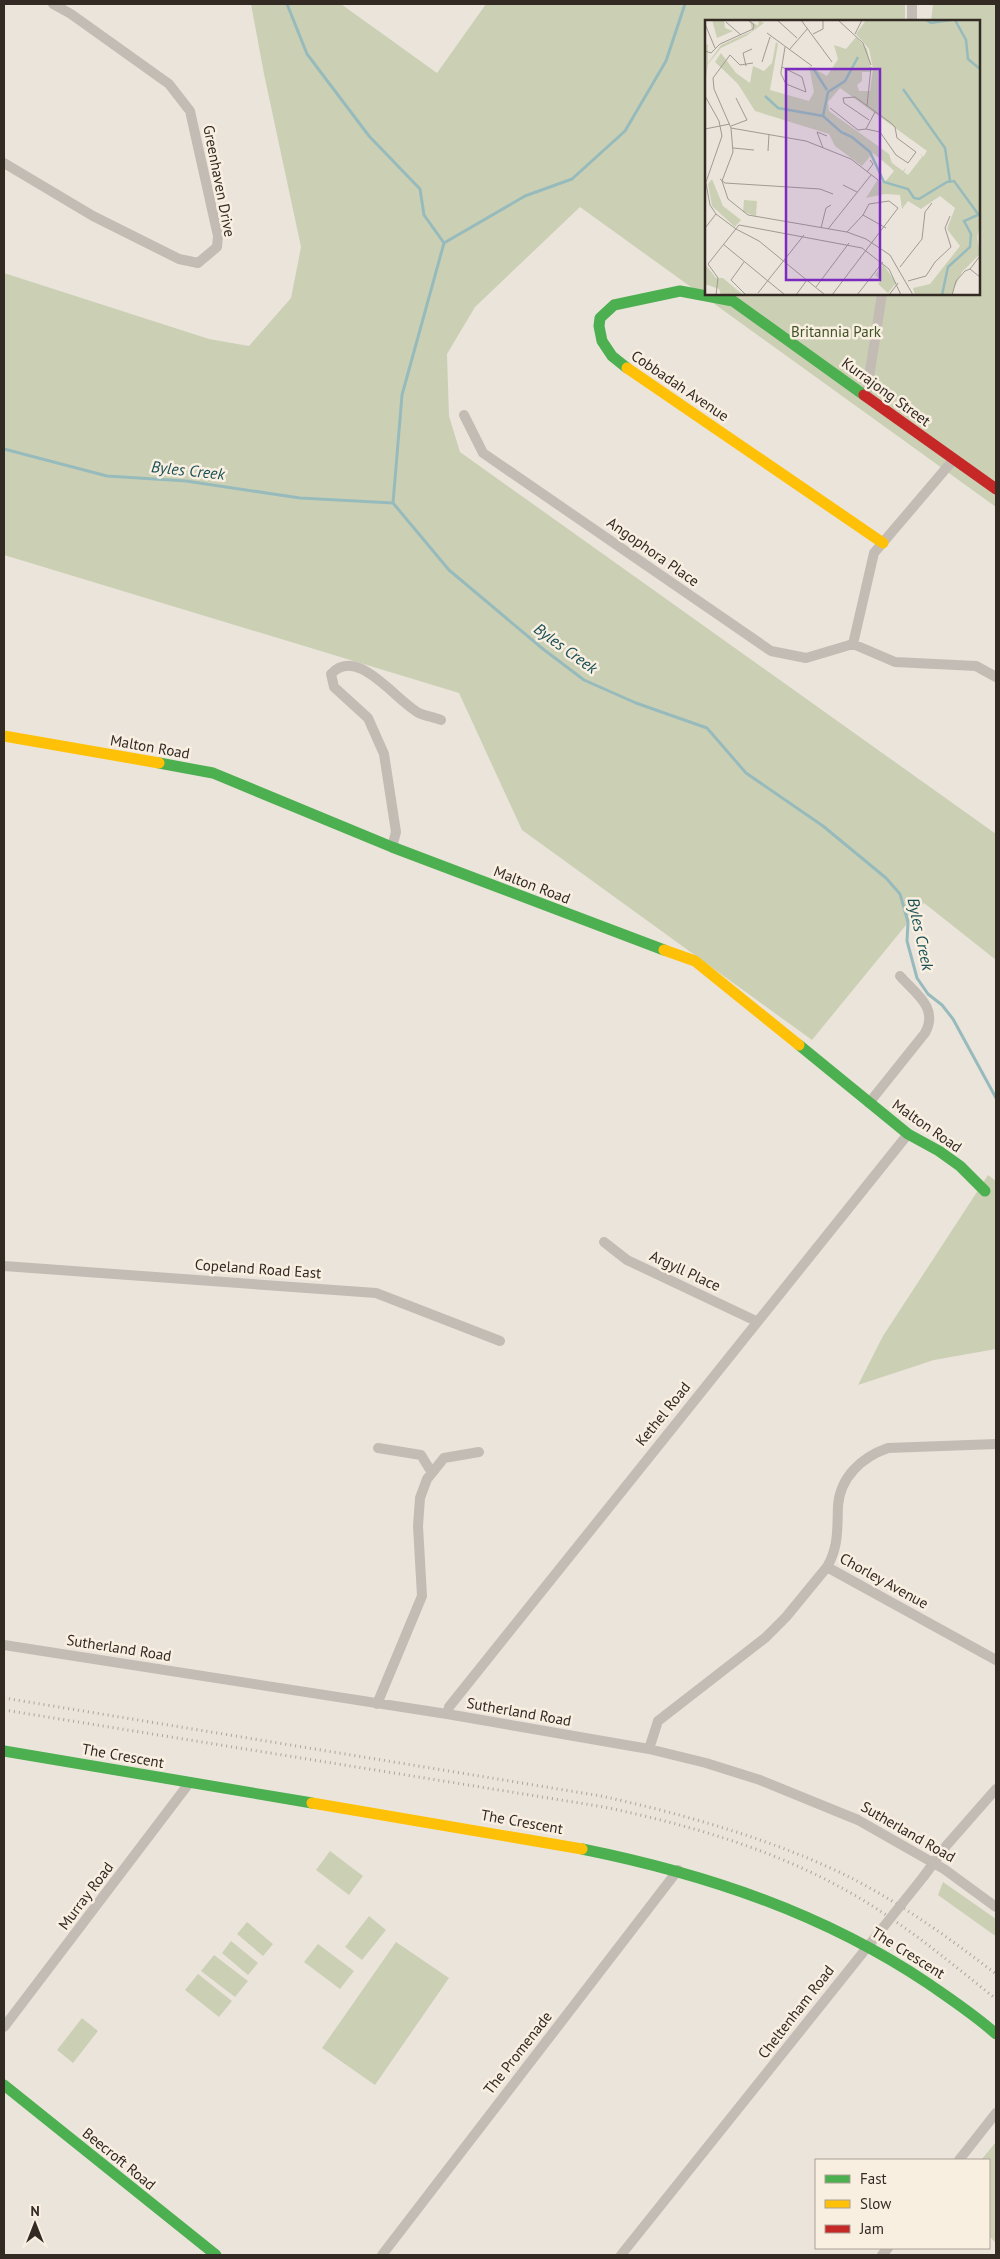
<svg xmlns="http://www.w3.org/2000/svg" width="1000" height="2259" font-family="'PT Sans',sans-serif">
  <rect width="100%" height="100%" fill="#ebe4db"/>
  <path fill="#cbd0b4" d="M251 4H341L437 73 486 4H905V21H706V294H979V21H931L933 4H996V507L580 207 475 307 447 354 449 416 460 452 996 834V960L924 903 812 1040 522 830 459 693 4 555V273L209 339 249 346 291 298 301 247 264 74Z
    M988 1175 996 1181V1349L934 1360 858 1385 883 1336Z
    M330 1851 363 1876 349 1895 316 1870Z
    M943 1882 996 1919V1935H994L938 1895Z
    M369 1916 386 1930 362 1960 345 1947Z
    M247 1922 273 1944 263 1956 237 1934Z
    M231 1941 258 1963 248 1975 222 1953Z
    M396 1942 449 1978 375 2085 322 2048Z
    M318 1944 354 1971 340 1989 304 1962Z
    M214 1955 248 1981 235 1997 201 1971Z
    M198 1974 232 2001 219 2017 185 1990Z
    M82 2018 98 2031 73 2063 57 2050Z
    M996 2142V2243L989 2236V2160H981Z"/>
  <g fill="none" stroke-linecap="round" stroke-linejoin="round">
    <path stroke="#97bbbc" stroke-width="3" d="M287 4 307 54 369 136 420 189 424 215 444 243
      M4 449 107 476 186 481 300 498 393 503 449 570 543 649 584 680 636 703 707 728 746 773 823 826 886 878 900 894 908 922 907 941 917 978 928 994 942 1005 953 1019 996 1098
      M393 503 402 395 444 243 525 196 572 179 625 131 666 61 685 4"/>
    <path stroke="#c3bcb5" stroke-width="10" d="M912 4V21
      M4 163 93 216 179 259 198 263 217 247 218 236 190 111 169 84 71 14 53 4
      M866 397 882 294
      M464 415 483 453 771 651 806 658 853 644
      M954 459 874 553 853 644 895 662 976 666 996 677
      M392 847 396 832 384 754 368 718 334 687 331 674C357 645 395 700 419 713 425 716 434 717 441 720
      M869 1103 925 1033C939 1008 916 994 900 976
      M604 1242 627 1260 756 1321
      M4 1266 376 1293 500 1341
      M378 1448 421 1455 432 1473
      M827 1567C839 1546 837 1529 838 1506 840 1477 862 1457 888 1448L996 1444
      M4 1645 447 1714 649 1749 706 1763 760 1780 858 1820 944 1869 996 1907
      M377 1704 422 1596 418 1526 420 1498 427 1479 444 1458 479 1452
      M447 1714 449 1707 908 1134
      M649 1749 658 1721 765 1638 786 1617 827 1567 996 1660
      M924 1876 946 1846 996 1789
      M4 2027 190 1782
      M959 2160 996 2113
      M382 2255 678 1870
      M621 2255 881 1930
      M882 2255 888 2248"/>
    <path stroke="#4caf50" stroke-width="11" d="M627 368 612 356 602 341 599 326 600 318 614 305 680 291 733 301 864 395
      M159 763 213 773 392 847 664 950
      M799 1045 908 1134 939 1151 960 1166 985 1191
      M4 1751 312 1803
      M582 1849C706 1874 823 1913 929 1984 952 2000 975 2015 996 2034
      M4 2085 216 2255"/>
    <path stroke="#ffc107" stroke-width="11" d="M627 368 883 543
      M4 736 159 763
      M664 950 695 961 799 1045
      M312 1803 582 1849"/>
    <path stroke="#c62828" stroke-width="11" d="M864 395 996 489"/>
    <path stroke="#aba59f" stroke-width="3" stroke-dasharray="1 4" stroke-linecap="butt" d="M4 1698 601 1796C684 1814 782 1842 857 1881 906 1907 952 1940 996 1974
      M4 1710 604 1807C685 1824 766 1847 838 1886 895 1916 946 1959 996 1999"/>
    <path stroke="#c3bcb5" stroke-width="10" d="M881 1930 924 1876"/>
  </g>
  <g text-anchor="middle" stroke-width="5" stroke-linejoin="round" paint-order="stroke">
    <g font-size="15" fill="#332a24" stroke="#f9efe1">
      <text transform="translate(219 181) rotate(79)" y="5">Greenhaven Drive</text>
      <text transform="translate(680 386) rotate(34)" y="5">Cobbadah Avenue</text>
      <text transform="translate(886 392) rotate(36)" y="5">Kurrajong Street</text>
      <text transform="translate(653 552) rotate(35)" y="5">Angophora Place</text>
      <text transform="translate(150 747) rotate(10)" y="5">Malton Road</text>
      <text transform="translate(532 885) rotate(21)" y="5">Malton Road</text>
      <text transform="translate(927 1126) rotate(35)" y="5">Malton Road</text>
      <text transform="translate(258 1269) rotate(4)" y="5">Copeland Road East</text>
      <text transform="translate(685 1271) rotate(25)" y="5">Argyll Place</text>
      <text transform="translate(663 1414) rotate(-51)" y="5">Kethel Road</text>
      <text transform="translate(884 1581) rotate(29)" y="5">Chorley Avenue</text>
      <text transform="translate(119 1648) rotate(9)" y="5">Sutherland Road</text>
      <text transform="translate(519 1712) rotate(10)" y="5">Sutherland Road</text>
      <text transform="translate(123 1756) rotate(10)" y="5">The Crescent</text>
      <text transform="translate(522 1822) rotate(10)" y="5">The Crescent</text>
      <text transform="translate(908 1832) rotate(30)" y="5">Sutherland Road</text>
      <text transform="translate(86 1896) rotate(-53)" y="5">Murray Road</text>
      <text transform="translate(908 1953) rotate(32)" y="5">The Crescent</text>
      <text transform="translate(796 2012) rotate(-52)" y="5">Cheltenham Road</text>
      <text transform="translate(518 2053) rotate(-52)" y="5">The Promenade</text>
      <text transform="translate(119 2159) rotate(39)" y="5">Beecroft Road</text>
    </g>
    <g font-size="15" fill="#405227" stroke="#f9efe1">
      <text x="836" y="337">Britannia Park</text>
    </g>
    <g font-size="16" font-style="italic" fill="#184f56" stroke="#f9efe1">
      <text transform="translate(188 470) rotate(6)" y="6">Byles Creek</text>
      <text transform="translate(566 648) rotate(36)" y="6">Byles Creek</text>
      <text transform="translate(921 934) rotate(78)" y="6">Byles Creek</text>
    </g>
  </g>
  <g transform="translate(705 20)">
    <rect width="275" height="275" fill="#ebe4db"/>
    <path d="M7 0H19L20 8 28 11 12 18ZM45 0 53 6 54 0 59 3 41 16 16 28 3 44 0 65V25L3 24V43L16 25 47 11ZM161 0H275V206L272 217 275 234 257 252 246 275H210L208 268 225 264 255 226 242 209 250 188 235 176 216 189 203 181 197 189 195 175 180 174 161 178 173 159 179 163 189 151 185 147 168 133 157 146 130 126 124 114 50 91 33 64 10 42 16 33 31 53 45 63 48 46 59 51 67 43 71 22 73 24 65 70 104 81 109 72 104 46 122 56 133 39 129 25 141 29 151 17 162 29 166 48V52H157V61L152 65 154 71H165L168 49 164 29 151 14ZM135 68 222 131 218 137 215 133 217 137 203 155 199 152 201 147 198 151 187 143 184 134 124 91 123 82ZM7 159 18 186 36 200 30 207 7 186 3 164ZM39 180 52 181 51 196 38 192ZM0 244 11 258H18L38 275H16L14 269 0 264ZM178 244 191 263 183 273 173 264 176 260 170 255Z" fill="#cbd0b4" fill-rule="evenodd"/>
    <path fill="none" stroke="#97bbbc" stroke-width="2.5" d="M221 0 226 3 246 0M250 0 261 20 263 39 275 49M108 48 122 70M198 69 240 128 245 161M60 76 73 88 118 96 136 112 147 117 165 132 179 162 203 169 209 178 214 179 242 162 249 161 273 194M118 96 123 72 140 61 153 37M237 275 243 247 265 227 266 214 259 201 275 194"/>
    <path fill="none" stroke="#a19a92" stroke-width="1" d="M72 0 92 18M96 0 127 42M133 0 158 23 166 45M21 2 36 15M0 4 10 28M62 13 107 46M108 14 118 9V0M150 14 157 0M84 30 103 8M0 31 6 33 15 24 48 9 49 5 43 0M57 42 65 17M48 43 35 45 25 35 8 58 9 69 26 108 28 132 17 161 23 179 43 195 142 212 161 219 185 235 208 275M41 46 38 33 47 29M77 47 97 57 101 72 81 64 76 54V52L80 27M0 76 14 101 17 116 1 162M162 86 166 47M125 88 153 110 161 109M164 100 139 83 138 78 150 77 186 103 190 107 192 118 211 132 203 143 191 135 175 112 161 109 170 92M26 106 42 100 31 78M26 108 101 121 146 139 173 160M0 109 25 104M28 128 49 130M118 128 112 112 122 116M63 131 64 114M162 152 168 144 165 140M0 158 5 185 11 194 31 209 54 221 120 275M15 159 20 163 115 169 128 174M138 165 152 172M0 208 11 194M116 208 121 188 126 185M123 209 166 155M142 212 158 195 181 208M18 224 80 275M39 242 26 260 41 275M195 247 217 219 220 192 227 183M265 249 275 236M203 261 221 256 230 242 246 227 240 208 245 196M111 267 144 223M53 273 99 215M11 275 13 258 3 244 34 205 157 228 184 249 196 275M91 275 102 260M127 275 193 188 184 181 164 184 158 195M152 275 178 242M184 275 193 263M247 275 251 261 260 251 265 249 275 257"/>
    <path fill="#7b2cbf" fill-opacity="0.15" stroke="#7b2cbf" stroke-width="2.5" d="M81 49H175V260H81Z"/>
    <rect width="275" height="275" fill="none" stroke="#332a24" stroke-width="2.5"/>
  </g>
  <rect width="1000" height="2259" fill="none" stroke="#332a24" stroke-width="10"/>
  <rect x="815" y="2159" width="175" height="90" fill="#f9efe1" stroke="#aaa095"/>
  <rect x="825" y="2175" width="25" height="8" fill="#4caf50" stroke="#aaa095"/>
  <text x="860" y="2184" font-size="15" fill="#332a24">Fast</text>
  <rect x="825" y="2200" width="25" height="8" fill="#ffc107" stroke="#aaa095"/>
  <text x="860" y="2209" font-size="15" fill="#332a24">Slow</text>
  <rect x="825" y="2225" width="25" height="8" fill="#c62828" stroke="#aaa095"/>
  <text x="860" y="2234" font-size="15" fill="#332a24">Jam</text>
  <g transform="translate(35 2224)" stroke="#f9efe1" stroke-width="4" paint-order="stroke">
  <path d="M0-4L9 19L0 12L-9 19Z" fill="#332a24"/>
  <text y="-8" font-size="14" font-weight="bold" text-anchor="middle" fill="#332a24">N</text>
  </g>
</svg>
